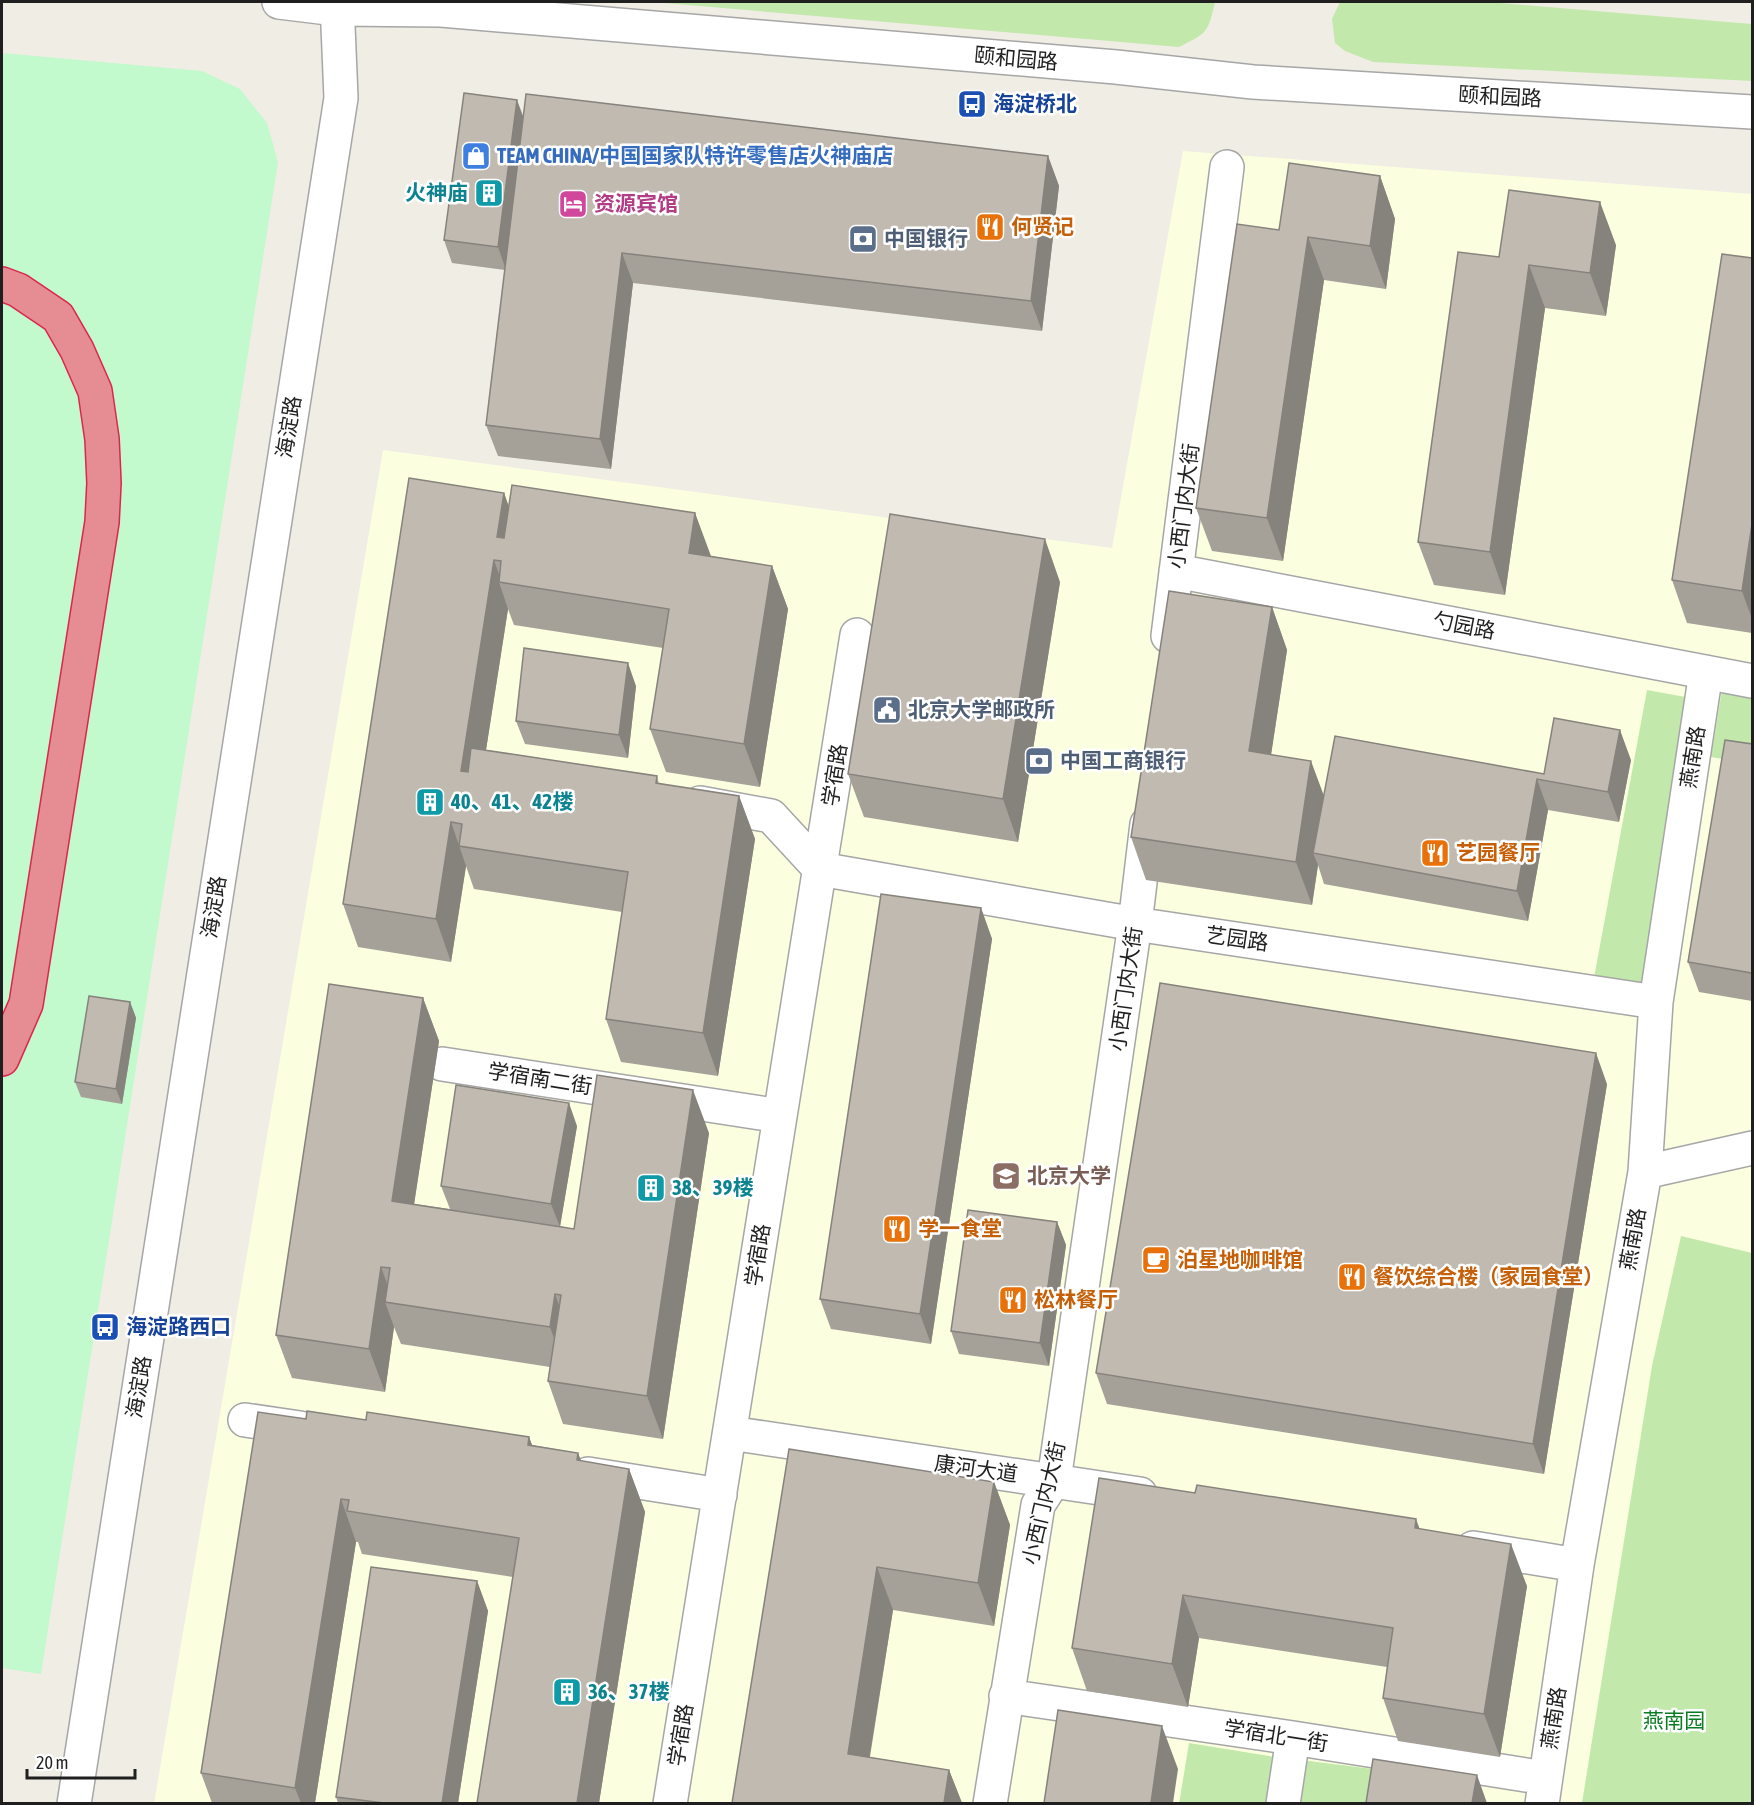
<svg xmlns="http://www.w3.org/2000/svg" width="1754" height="1805" font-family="'Asap Condensed','Noto Sans SC',sans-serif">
  <rect width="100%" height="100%" fill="#f0ede5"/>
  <path fill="#fbffdf" d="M1183 151 1752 194V1803L154 1804 383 450 1112 548Z"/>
  <path fill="#c2e9ab" d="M652 2H1215C1208 33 1207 33 1179 47Z
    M1340 2H1488L1752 24V81L1373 62 1345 51 1335 43 1332 19Z
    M1647 690 1691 698 1646 985 1594 978Z
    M1722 690 1752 696V764L1711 757Z
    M1681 1236 1752 1253V1803H1582L1652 1366Z
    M1189 1743 1275 1757 1268 1803 1179 1804Z
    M1301 1760 1373 1769 1368 1803 1293 1804Z"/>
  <path fill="#c2f9cd" d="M2 53 202 71 240 89 267 123 278 162 41 1674 2 1668Z"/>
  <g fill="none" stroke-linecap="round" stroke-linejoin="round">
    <g stroke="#a6a6a6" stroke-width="36">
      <path id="minor" d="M279 2 336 9 441 10 1116 67 1253 82 1752 112
        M1176 571 1752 681
        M1168 636 1227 167
        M700 803 771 816 820 869 1135 924 1656 1002
        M442 1064 780 1116
        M1645 1172 1752 1148
        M245 1420 300 1428
        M730 1433 1140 1494
        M588 1474 720 1495
        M1473 1548 1577 1565
        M1006 1696 1293 1738 1545 1778
        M74 1804 341 98 337 2
        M670 1804 857 635
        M990 1804 1038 1505 1054 1480 1135 924 1147 824
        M1283 1804 1293 1738
        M1542 1804 1577 1565 1645 1172 1656 1002 1706 672"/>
    </g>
    <g stroke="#da264e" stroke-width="36">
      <path id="highway" d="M2 284 18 290 58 317 77 350 95 391 102 439 104 483 102 522 26 1004 2 1059"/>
    </g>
    <use href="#minor" stroke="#fff" stroke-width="33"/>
    <use href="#highway" stroke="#e68d93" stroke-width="33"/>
  </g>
  <path fill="#a5a098" d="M523 116 1048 156 1059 186 1042 331 633 283 611 469 498 456 486 425 505 270 452 263 444 240Z
    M1380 176 1395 219 1386 289 1324 280 1283 561 1212 551 1196 508 1279 230Z
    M1616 245 1606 316 1545 308 1505 595 1434 585 1418 542 1499 257Z
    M1752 258V633L1687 623 1672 580Z
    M504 493 509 507 695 513 710 556 772 566 788 609 760 787 666 772 650 729 663 648 514 625 508 609 486 750 657 776 659 784 739 796 755 839 718 1076 621 1062 606 1019 622 912 474 889 466 866 451 962 358 947 343 904Z
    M1060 582 1018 842 864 817 848 774Z
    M1272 607 1287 650 1271 755 1324 795 1544 774 1631 760 1619 822 1548 810 1528 921 1324 884 1318 865 1312 905 1146 880 1131 837Z
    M636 686 628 758 525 744 516 721Z
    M1752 744V1001L1699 992 1688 962Z
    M981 908 992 939 931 1344 831 1329 820 1299Z
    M423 998 439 1041 414 1204 450 1209 441 1186 577 1126 560 1226 574 1229 709 1133 663 1439 563 1424 548 1381 550 1367 401 1344 394 1327 385 1392 292 1378 276 1335Z
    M130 1002 136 1018 122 1104 81 1097 75 1082Z
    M1607 1084 1544 1474 1107 1404 1096 1373Z
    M1057 1222 1066 1245 1049 1366 959 1354 951 1331Z
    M306 1419 366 1420 529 1437 532 1445 578 1453 581 1461 629 1469 645 1512 599 1803H477L513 1577 362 1554 358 1542H356L315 1803H212L201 1773Z
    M789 1449 994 1482 1010 1525 994 1626 893 1610 870 1757 949 1770 962 1803H732Z
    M1099 1478 1420 1529 1527 1586 1500 1757 1398 1741 1383 1698 1387 1667 1199 1638 1188 1707 1087 1691 1072 1648Z
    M477 1581 488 1611 458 1803H338L336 1797Z"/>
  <path fill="#86827c" d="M517 100 526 124 506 270 498 247Z
    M1048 156 1059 186 1042 331 1031 301Z
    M1380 176 1395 219 1386 289 1370 246Z
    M1600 202 1616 245 1606 316 1590 273Z
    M1308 237 1324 280 1283 561 1267 518Z
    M622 253 633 283 611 469 600 439Z
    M1529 265 1545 308 1505 595 1490 552Z
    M504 493 519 536 513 580 497 537Z
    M695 513 711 556 689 553Z
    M1752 524V619L1742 591Z
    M1045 539 1060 582 1018 842 1003 799Z
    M494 560 502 583 499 582 508 609 476 814 461 771Z
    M772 566 788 609 760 787 744 744Z
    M1272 607 1287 650 1265 794 1249 751Z
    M628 663 636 686 628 758 619 735Z
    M1620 730 1631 760 1619 822 1608 792Z
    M1311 761 1327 804 1313 853 1318 865 1312 905 1296 862Z
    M1537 779 1548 810 1528 921 1517 891Z
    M739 796 755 839 718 1076 703 1033Z
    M451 822 466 866 451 962 436 919Z
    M981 908 992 939 931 1344 920 1314Z
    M423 998 439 1041 408 1244 392 1201Z
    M130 1002 136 1018 122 1104 116 1089Z
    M1596 1053 1607 1084 1544 1474 1533 1444Z
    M693 1090 709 1133 663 1439 647 1396Z
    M569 1103 577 1126 560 1227 551 1204Z
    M1057 1222 1066 1245 1049 1366 1040 1343Z
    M381 1267 394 1303 385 1302 394 1327 385 1392 369 1349Z
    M555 1294 570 1337 565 1369 550 1327Z
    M529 1437 545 1480 528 1445Z
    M578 1453 594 1496 577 1460Z
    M629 1469 645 1512 599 1803H577Z
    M994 1482 1010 1525 994 1626 978 1583Z
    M341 1499 356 1542 315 1803H301L295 1788Z
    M1416 1519 1432 1562 1415 1528Z
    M1511 1544 1527 1586 1500 1757 1484 1714Z
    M877 1567 893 1610 863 1797 848 1754Z
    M477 1581 488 1611 458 1803H442Z
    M1183 1595 1199 1638 1188 1707 1172 1664Z
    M1162 1726 1178 1769 1173 1803H1151Z
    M949 1770 962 1803H944Z
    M1477 1775 1487 1803H1472Z"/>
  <path fill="#c0bab1" stroke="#86827c" stroke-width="1.5" d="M464 93 517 100 498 247 444 240Z
    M526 94 1048 156 1031 301 622 253 600 439 486 425Z
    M1289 163 1380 176 1370 246 1308 237 1267 518 1196 508 1237 224 1279 230Z
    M1509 190 1600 202 1590 273 1529 265 1490 552 1418 542 1458 252 1499 257Z
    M1722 254 1752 258V524L1742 591 1672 580Z
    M409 478 504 493 497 537 504 538 512 485 695 513 689 553 772 566 744 744 650 729 669 609 499 582 501 561 494 560 461 771 468 772 471 748 657 776 656 783 739 796 703 1033 606 1019 628 872 459 846 462 824 451 822 436 919 343 904Z
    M890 514 1045 539 1003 799 848 774Z
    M1169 591 1272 607 1249 751 1311 761 1296 862 1131 837Z
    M524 648 628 663 619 735 516 721Z
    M1554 718 1620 730 1608 792 1537 779 1517 891 1313 853 1335 736 1544 774Z
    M1725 740 1752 744V973L1688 962Z
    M881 894 981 908 920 1314 820 1299Z
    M1160 983 1596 1053 1533 1444 1096 1373Z
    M329 984 423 998 392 1201 574 1229 597 1075 693 1090 647 1396 548 1381 561 1295 555 1294 550 1327 385 1302 390 1268 381 1267 369 1349 276 1335Z
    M89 996 130 1002 116 1089 75 1082Z
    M456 1085 569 1103 551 1204 441 1186Z
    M968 1210 1057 1222 1040 1343 951 1331Z
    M307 1411 366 1420 367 1412 529 1437 528 1445 578 1453 577 1460 629 1469 577 1803H477L519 1538 347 1511 349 1500 341 1499 295 1788 201 1773 258 1412 306 1419Z
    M789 1449 994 1482 978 1583 877 1567 848 1754 949 1770 944 1803H732Z
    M1099 1478 1195 1493 1197 1485 1416 1519 1415 1528 1511 1544 1484 1714 1383 1698 1393 1628 1183 1595 1172 1664 1072 1648Z
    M371 1567 477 1581 442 1803H384L336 1797Z
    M1058 1710 1162 1726 1151 1803H1044Z
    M1373 1759 1477 1775 1472 1803H1366Z"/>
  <defs>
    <g id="bus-square" transform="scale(1.5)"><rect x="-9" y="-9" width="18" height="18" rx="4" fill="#1a4fb4" stroke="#fff"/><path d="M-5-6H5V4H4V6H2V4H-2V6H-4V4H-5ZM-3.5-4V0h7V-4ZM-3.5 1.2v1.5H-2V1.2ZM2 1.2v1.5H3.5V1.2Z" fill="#fff"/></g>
    <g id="shop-square" transform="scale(1.5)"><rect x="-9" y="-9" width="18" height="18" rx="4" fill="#3f7fe0" stroke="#fff"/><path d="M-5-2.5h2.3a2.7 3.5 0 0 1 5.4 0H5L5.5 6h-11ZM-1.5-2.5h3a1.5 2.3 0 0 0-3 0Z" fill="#fff"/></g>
    <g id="building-square" transform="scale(1.5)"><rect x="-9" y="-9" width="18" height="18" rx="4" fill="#0f9aa8" stroke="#fff"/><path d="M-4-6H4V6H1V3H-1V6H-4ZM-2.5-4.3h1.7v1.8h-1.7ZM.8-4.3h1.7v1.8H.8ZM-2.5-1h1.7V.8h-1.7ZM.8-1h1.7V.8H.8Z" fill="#fff"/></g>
    <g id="hotel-square" transform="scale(1.5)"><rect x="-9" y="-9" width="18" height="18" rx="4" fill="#d1479c" stroke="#fff"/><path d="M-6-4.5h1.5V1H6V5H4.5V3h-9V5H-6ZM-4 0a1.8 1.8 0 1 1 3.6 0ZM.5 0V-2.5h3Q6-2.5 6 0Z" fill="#fff"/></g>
    <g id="restaurant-square" transform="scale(1.5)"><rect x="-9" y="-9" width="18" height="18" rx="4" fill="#e8710a" stroke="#fff"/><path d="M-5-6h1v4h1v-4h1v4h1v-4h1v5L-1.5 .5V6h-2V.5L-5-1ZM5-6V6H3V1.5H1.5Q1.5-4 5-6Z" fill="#fff"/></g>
    <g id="bank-square" transform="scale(1.5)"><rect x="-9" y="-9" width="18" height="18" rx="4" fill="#5c6f8a" stroke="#fff"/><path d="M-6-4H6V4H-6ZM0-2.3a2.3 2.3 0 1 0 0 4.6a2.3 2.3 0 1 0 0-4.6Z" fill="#fff"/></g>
    <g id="civic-square" transform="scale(1.5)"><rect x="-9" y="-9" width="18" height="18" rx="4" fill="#5c6f8a" stroke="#fff"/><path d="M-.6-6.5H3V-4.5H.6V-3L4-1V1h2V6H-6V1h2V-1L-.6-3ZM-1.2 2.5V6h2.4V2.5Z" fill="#fff"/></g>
    <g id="university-square" transform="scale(1.5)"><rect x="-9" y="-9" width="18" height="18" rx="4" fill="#8d6e63" stroke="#fff"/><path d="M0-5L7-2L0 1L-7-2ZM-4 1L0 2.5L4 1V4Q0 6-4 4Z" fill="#fff"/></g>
    <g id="cafe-square" transform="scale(1.5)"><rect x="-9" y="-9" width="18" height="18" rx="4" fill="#e8710a" stroke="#fff"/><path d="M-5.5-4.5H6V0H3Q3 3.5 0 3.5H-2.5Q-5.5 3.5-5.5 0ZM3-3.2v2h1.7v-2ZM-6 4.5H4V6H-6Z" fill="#fff"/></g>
  </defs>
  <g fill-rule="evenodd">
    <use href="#bus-square" x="972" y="104"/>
    <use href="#shop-square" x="476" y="156"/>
    <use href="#building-square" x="489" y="193"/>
    <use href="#hotel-square" x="573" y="204"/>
    <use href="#restaurant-square" x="990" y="227"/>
    <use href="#bank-square" x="863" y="239"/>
    <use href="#civic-square" x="887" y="710"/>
    <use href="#bank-square" x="1039" y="761"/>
    <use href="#building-square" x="430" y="802"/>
    <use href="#restaurant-square" x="1435" y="853"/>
    <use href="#university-square" x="1006" y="1176"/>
    <use href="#building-square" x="651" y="1188"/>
    <use href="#restaurant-square" x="897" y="1229"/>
    <use href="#cafe-square" x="1156" y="1260"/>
    <use href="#restaurant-square" x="1352" y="1277"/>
    <use href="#restaurant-square" x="1013" y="1300"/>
    <use href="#bus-square" x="105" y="1327"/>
    <use href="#building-square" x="567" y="1692"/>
  </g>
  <g text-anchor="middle" stroke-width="5" stroke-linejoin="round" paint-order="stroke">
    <g font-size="21" fill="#1f1f1f" stroke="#fff">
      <text transform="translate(1016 59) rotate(5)" y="7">颐和园路</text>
      <text transform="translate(1500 97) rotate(3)" y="7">颐和园路</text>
      <text transform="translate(289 427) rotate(-81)" y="7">海淀路</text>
      <text transform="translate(1184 506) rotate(-83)" y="7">小西门内大街</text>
      <text transform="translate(1464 626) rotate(11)" y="7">勺园路</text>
      <text transform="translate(1693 757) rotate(-81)" y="7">燕南路</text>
      <text transform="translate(835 775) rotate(-81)" y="7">学宿路</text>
      <text transform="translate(214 907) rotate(-81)" y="7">海淀路</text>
      <text transform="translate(1237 939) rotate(8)" y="7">艺园路</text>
      <text transform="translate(1126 989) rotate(-82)" y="7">小西门内大街</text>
      <text transform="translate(540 1079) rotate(9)" y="7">学宿南二街</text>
      <text transform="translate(1633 1239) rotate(-80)" y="7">燕南路</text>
      <text transform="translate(758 1255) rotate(-81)" y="7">学宿路</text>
      <text transform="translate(139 1387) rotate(-81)" y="7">海淀路</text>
      <text transform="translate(976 1469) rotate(8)" y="7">康河大道</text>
      <text transform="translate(1044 1503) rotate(-77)" y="7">小西门内大街</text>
      <text transform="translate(1554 1718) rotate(-81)" y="7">燕南路</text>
      <text transform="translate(681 1735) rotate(-81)" y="7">学宿路</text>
      <text transform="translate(1276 1736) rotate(9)" y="7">学宿北一街</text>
    </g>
    <g font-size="21" font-weight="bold" fill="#164399" stroke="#fff" text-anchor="start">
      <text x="993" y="111">海淀桥北</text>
      <text x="126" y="1334">海淀路西口</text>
    </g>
    <g font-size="21" font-weight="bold" fill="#366cbe" stroke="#fff" text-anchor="start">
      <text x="497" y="163">TEAM CHINA/中国国家队特许零售店火神庙店</text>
    </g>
    <g font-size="21" font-weight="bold" fill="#0d838f" stroke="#fff" text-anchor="start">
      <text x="468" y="200" text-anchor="end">火神庙</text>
      <text x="451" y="809">40、41、42楼</text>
      <text x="672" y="1195">38、39楼</text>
      <text x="588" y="1699">36、37楼</text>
    </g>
    <g font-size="21" font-weight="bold" fill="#b23c85" stroke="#fff" text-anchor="start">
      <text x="594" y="211">资源宾馆</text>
    </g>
    <g font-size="21" font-weight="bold" fill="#c56008" stroke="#fff" text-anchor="start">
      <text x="1011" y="234">何贤记</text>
      <text x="1456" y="860">艺园餐厅</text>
      <text x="918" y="1236">学一食堂</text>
      <text x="1177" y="1267">泊星地咖啡馆</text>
      <text x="1373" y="1284">餐饮综合楼（家园食堂）</text>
      <text x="1034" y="1307">松林餐厅</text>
    </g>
    <g font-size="21" font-weight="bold" fill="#4e5e75" stroke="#fff" text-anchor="start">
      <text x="884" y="246">中国银行</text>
      <text x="908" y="717">北京大学邮政所</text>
      <text x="1060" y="768">中国工商银行</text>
    </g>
    <g font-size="21" font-weight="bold" fill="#785e54" stroke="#fff" text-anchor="start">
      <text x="1027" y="1183">北京大学</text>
    </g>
    <g font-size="21" fill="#0c7d23" stroke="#fff">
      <text x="1674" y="1728">燕南园</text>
    </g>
  </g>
  <rect width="1754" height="1805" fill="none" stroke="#1f1f1f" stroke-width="6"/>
  <path d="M27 1769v9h108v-9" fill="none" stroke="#1f1f1f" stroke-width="3"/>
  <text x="36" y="1769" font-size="18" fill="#1f1f1f" stroke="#ffffff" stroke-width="4.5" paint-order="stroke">20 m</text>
</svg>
